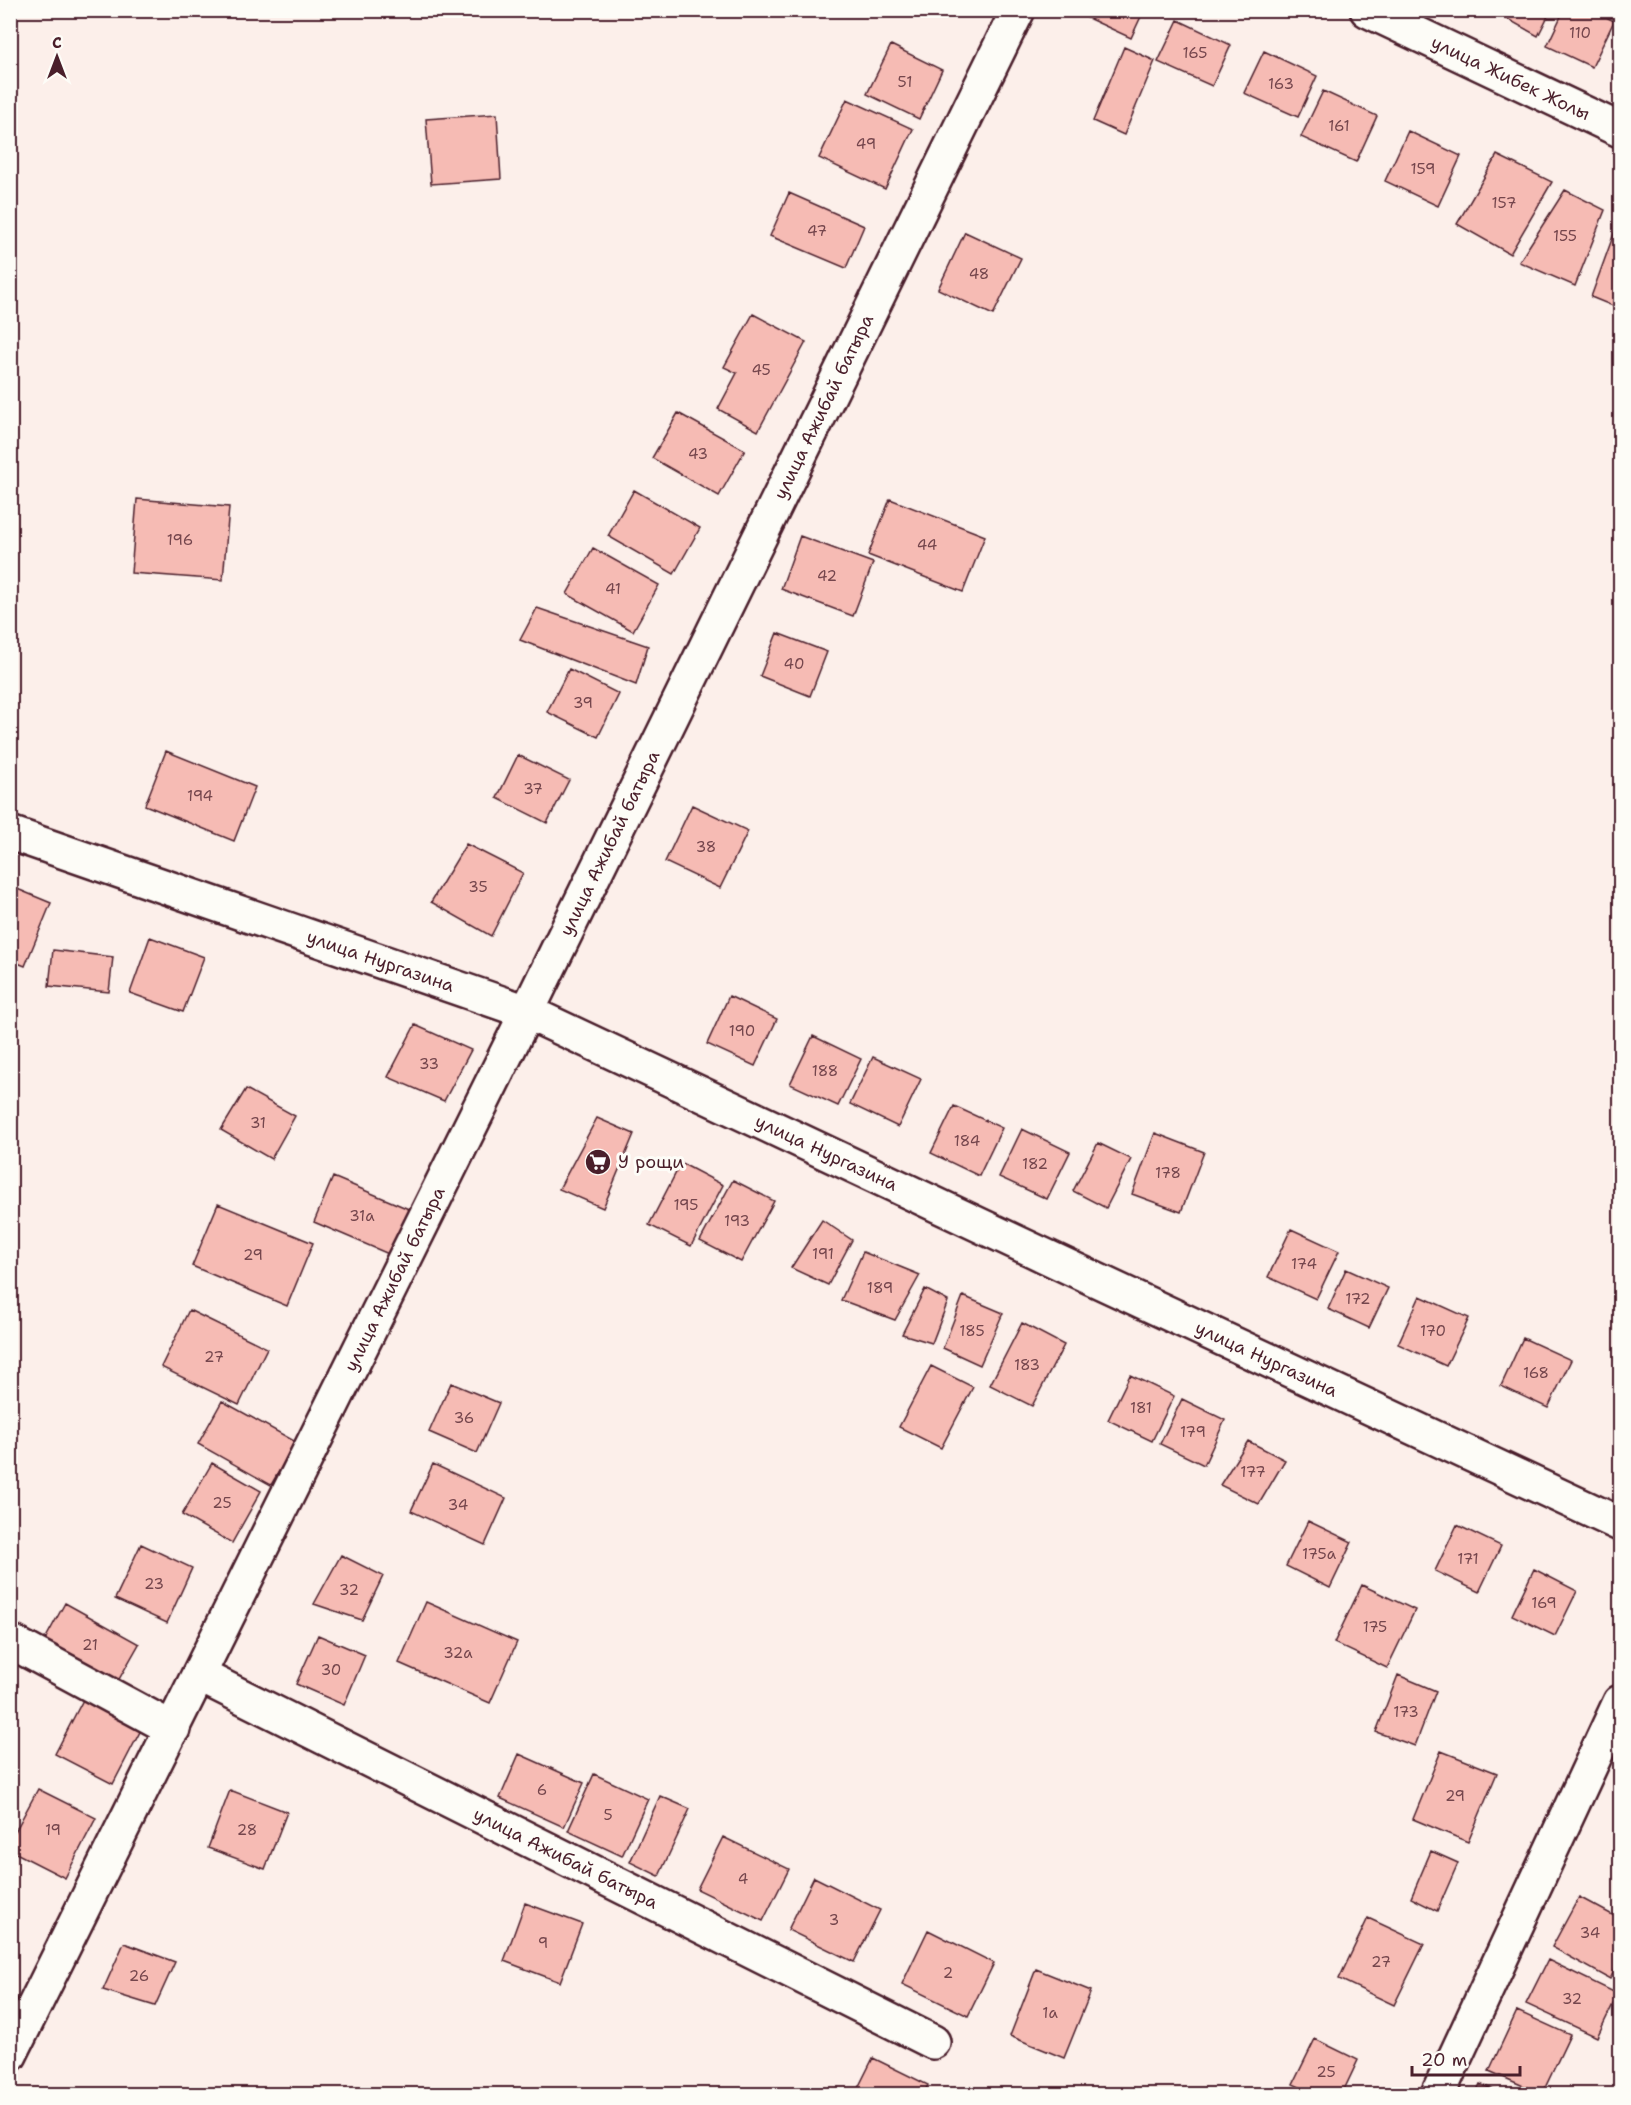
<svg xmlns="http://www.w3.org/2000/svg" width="1631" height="2105" font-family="'Shantell Sans',sans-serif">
  <rect width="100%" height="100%" fill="#fcefea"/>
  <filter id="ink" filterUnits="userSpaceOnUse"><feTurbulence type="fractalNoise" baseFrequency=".0167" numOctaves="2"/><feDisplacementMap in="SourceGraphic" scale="12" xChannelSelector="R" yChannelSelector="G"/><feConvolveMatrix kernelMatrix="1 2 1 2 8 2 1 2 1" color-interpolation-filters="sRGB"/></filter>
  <g filter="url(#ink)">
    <path fill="#f6bbb4" stroke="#4a1f2b" stroke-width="1.5" d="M379 10H414L413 16Z
      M1078 10H1144L1131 38 1077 13Z
      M1496 10H1551L1538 36 1495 12Z
      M1564 10H1592L1614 21 1592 67 1547 46Z
      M1178 20 1231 45 1212 86 1158 62Z
      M891 45 942 70 919 119 867 94Z
      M1124 47 1155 61 1124 135 1093 121Z
      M1264 51 1317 76 1298 117 1244 93Z
      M1323 91 1377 116 1356 162 1301 137Z
      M847 99 913 129 885 189 819 158Z
      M497 114 501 179 431 184 426 119Z
      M1408 131 1461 156 1438 206 1385 181Z
      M1497 155 1552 182 1510 254 1457 224Z
      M1565 190 1605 210 1575 286 1519 262Z
      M789 193 864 226 846 268 770 236Z
      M1616 228 1620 230V309L1591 297Z
      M965 232 1021 258 993 315 938 289Z
      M753 314 806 342 758 431 718 409 737 373 724 367Z
      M678 413 745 450 719 496 652 458Z
      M634 490 700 528 674 574 608 536Z
      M137 499 229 507 223 580 131 573Z
      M890 499 985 536 963 592 868 555Z
      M800 536 873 563 853 616 781 589Z
      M593 548 659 585 633 631 567 594Z
      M537 608 648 646 636 685 520 640Z
      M777 633 827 652 810 696 760 676Z
      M569 669 619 694 598 737 547 712Z
      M166 751 255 787 234 841 145 805Z
      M518 755 569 780 547 823 497 798Z
      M692 805 748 831 720 888 665 862Z
      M466 844 523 873 491 936 431 902Z
      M10 886 51 903 25 966 10 960Z
      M150 937 204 957 183 1012 130 993Z
      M53 950 113 957 109 992 49 986Z
      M729 996 777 1019 755 1066 707 1044Z
      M415 1025 471 1050 444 1101 388 1077Z
      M813 1036 861 1059 838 1106 790 1084Z
      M873 1057 921 1079 898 1127 850 1104Z
      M246 1089 295 1116 271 1159 221 1130Z
      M954 1106 1002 1128 979 1176 931 1153Z
      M597 1118 634 1134 603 1208 559 1189Z
      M1022 1129 1070 1152 1047 1199 999 1177Z
      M1155 1133 1204 1152 1181 1212 1132 1194Z
      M1098 1143 1131 1159 1106 1208 1073 1191Z
      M681 1163 723 1185 691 1246 649 1225Z
      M333 1177 411 1210 391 1255 314 1222Z
      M733 1180 774 1201 741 1262 700 1241Z
      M218 1204 313 1243 287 1306 192 1266Z
      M822 1220 852 1240 828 1285 791 1268Z
      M1291 1229 1339 1251 1316 1299 1268 1277Z
      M863 1252 920 1275 895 1320 841 1300Z
      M1346 1269 1388 1288 1369 1328 1328 1309Z
      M925 1289 948 1301 932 1343 902 1334Z
      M963 1296 1003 1313 980 1365 943 1348Z
      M1420 1296 1469 1318 1446 1366 1398 1344Z
      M189 1310 267 1348 239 1405 161 1367Z
      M1022 1323 1064 1345 1032 1406 990 1385Z
      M1523 1338 1571 1360 1548 1408 1501 1386Z
      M931 1366 973 1387 941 1448 899 1427Z
      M1130 1375 1174 1396 1152 1441 1108 1420Z
      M451 1383 499 1403 477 1453 429 1432Z
      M1182 1399 1225 1420 1204 1465 1160 1444Z
      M222 1401 296 1442 271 1485 198 1444Z
      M1248 1441 1285 1460 1259 1504 1220 1485Z
      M212 1463 261 1491 232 1543 182 1515Z
      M433 1464 506 1498 485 1545 411 1511Z
      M1308 1521 1352 1542 1330 1588 1286 1566Z
      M1457 1525 1501 1546 1479 1592 1435 1571Z
      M141 1544 192 1568 167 1623 115 1599Z
      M341 1555 383 1576 362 1620 314 1604Z
      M1534 1569 1577 1591 1555 1636 1512 1615Z
      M1362 1585 1415 1610 1387 1668 1334 1643Z
      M426 1602 517 1642 490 1703 399 1663Z
      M65 1603 139 1644 114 1688 41 1647Z
      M318 1635 365 1655 344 1705 296 1684Z
      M1398 1675 1436 1691 1415 1746 1376 1732Z
      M86 1694 144 1724 113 1784 55 1754Z
      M1441 1751 1497 1773 1468 1842 1413 1819Z
      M519 1754 584 1783 564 1827 500 1798Z
      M594 1774 648 1799 622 1856 568 1831Z
      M38 1789 96 1818 65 1878 10 1850V1841Z
      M230 1790 287 1812 265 1869 208 1848Z
      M660 1796 690 1809 659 1876 630 1862Z
      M723 1837 789 1869 763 1921 697 1889Z
      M1431 1851 1458 1863 1437 1911 1411 1898Z
      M814 1877 880 1910 854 1962 788 1930Z
      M1579 1897 1620 1919V1960L1610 1979 1552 1947Z
      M525 1903 582 1924 560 1982 504 1961Z
      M1368 1918 1424 1944 1394 2005 1339 1979Z
      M928 1930 994 1963 968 2016 902 1984Z
      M124 1943 175 1962 155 2006 103 1990Z
      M1548 1960 1618 1994 1597 2037 1526 2004Z
      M1036 1969 1091 1991 1064 2058 1010 2036Z
      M1517 2011 1570 2035 1542 2094 1489 2071Z
      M1315 2039 1358 2060 1342 2094H1315L1293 2084Z
      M873 2058 928 2085 923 2094H855Z
      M1480 2084 1503 2094H1475Z"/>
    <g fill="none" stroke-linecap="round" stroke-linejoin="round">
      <g stroke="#4a1f2b" stroke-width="38">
        <g id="minor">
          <path id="s1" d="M10 833 527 1012 1073 1269 1620 1524"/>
          <path d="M10 1641 173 1729"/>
          <path id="s2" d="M199 1675 933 2042"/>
          <path id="s3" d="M10 2055 527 1012 1018 10"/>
          <path d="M1438 2094 1620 1702"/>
        </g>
      </g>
      <g stroke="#4a1f2b" stroke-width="38">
        <g id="major">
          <path id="s4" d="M1367 10 1620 130"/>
        </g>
      </g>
      <use href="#minor" stroke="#fdfcf7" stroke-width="33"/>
      <use href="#major" stroke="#fdfcf7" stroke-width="33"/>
    </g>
  </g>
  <defs>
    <g id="supermarket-disc" transform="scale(1.35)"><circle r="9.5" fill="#4a1f2b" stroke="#fdfcf7"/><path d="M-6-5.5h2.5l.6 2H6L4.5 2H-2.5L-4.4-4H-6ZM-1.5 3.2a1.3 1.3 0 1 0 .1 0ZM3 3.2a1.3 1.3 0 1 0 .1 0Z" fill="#fff"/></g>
  </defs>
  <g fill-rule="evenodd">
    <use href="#supermarket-disc" x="598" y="1162"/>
  </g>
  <g text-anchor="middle" stroke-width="6" stroke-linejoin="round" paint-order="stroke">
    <g font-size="15" fill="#75464d">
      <text x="1580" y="38">110</text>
      <text x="1195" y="58">165</text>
      <text x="905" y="87">51</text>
      <text x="1281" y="89">163</text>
      <text x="1339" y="131">161</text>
      <text x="866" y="149">49</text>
      <text x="1423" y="174">159</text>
      <text x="1504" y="208">157</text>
      <text x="817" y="236">47</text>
      <text x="1565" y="241">155</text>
      <text x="979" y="279">48</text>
      <text x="761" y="375">45</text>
      <text x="698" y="459">43</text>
      <text x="180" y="545">196</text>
      <text x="927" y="550">44</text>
      <text x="827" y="581">42</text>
      <text x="613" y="594">41</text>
      <text x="794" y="669">40</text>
      <text x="583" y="708">39</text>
      <text x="533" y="794">37</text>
      <text x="200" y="801">194</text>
      <text x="706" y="852">38</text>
      <text x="478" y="892">35</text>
      <text x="742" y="1036">190</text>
      <text x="429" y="1069">33</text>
      <text x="825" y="1076">188</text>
      <text x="258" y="1128">31</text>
      <text x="967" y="1146">184</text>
      <text x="1035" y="1169">182</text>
      <text x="1168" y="1178">178</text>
      <text x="686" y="1210">195</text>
      <text x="362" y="1221">31а</text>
      <text x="737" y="1226">193</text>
      <text x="823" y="1259">191</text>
      <text x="253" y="1260">29</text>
      <text x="1304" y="1269">174</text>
      <text x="880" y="1293">189</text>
      <text x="1358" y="1304">172</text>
      <text x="972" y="1336">185</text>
      <text x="1433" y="1336">170</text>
      <text x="214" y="1362">27</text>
      <text x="1027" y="1370">183</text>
      <text x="1536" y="1378">168</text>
      <text x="1141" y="1413">181</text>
      <text x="464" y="1423">36</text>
      <text x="1193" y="1437">179</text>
      <text x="1253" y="1477">177</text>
      <text x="222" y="1508">25</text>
      <text x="458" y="1510">34</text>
      <text x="1319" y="1559">175а</text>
      <text x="1468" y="1564">171</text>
      <text x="154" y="1589">23</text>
      <text x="349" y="1595">32</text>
      <text x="1544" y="1608">169</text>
      <text x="1375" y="1632">175</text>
      <text x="90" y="1650">21</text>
      <text x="458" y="1658">32а</text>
      <text x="331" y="1675">30</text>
      <text x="1406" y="1717">173</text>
      <text x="542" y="1795">6</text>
      <text x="1455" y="1801">29</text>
      <text x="608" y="1820">5</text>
      <text x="53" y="1835">19</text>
      <text x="247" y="1835">28</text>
      <text x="743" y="1884">4</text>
      <text x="834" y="1925">3</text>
      <text x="1590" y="1938">34</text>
      <text x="543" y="1948">9</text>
      <text x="1381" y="1967">27</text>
      <text x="948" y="1978">2</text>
      <text x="139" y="1981">26</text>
      <text x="1572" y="2004">32</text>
      <text x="1050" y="2018">1а</text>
      <text x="1326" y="2077">25</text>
    </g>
    <g font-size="18" fill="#4a1f2b" stroke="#fdfcf7">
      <text dy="6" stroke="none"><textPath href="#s4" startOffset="159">улица Жибек Жолы</textPath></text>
      <text dy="6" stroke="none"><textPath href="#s3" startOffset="1838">улица Ажибай батыра</textPath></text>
      <text dy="6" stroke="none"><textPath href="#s3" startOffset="1352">улица Ажибай батыра</textPath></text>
      <text dy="6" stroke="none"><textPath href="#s1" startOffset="392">улица Нургазина</textPath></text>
      <text dy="6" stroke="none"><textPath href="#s1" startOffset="878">улица Нургазина</textPath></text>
      <text dy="6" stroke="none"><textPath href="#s3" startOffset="866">улица Ажибай батыра</textPath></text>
      <text dy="6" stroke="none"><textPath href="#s1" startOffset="1364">улица Нургазина</textPath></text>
      <text dy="6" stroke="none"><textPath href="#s2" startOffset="410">улица Ажибай батыра</textPath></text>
    </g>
    <g font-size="18" fill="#4a1f2b" stroke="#fdfcf7" text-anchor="start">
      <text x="618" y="1168">У рощи</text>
    </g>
  </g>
  <rect width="1631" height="2105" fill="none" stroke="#fdfcf7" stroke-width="36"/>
  <rect x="18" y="18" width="1595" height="2069" fill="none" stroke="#4a1f2b" stroke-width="2" filter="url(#ink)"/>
  <g transform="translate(57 57)" stroke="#fdfcf7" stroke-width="4.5" paint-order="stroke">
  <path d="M0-4.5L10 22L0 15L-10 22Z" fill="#4a1f2b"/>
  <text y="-9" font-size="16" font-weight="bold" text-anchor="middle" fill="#4a1f2b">С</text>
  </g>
  <path d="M1412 2066v9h108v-9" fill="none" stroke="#4a1f2b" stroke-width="3"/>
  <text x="1421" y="2066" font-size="18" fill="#4a1f2b" stroke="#fdfcf7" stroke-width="4.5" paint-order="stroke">20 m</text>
</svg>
